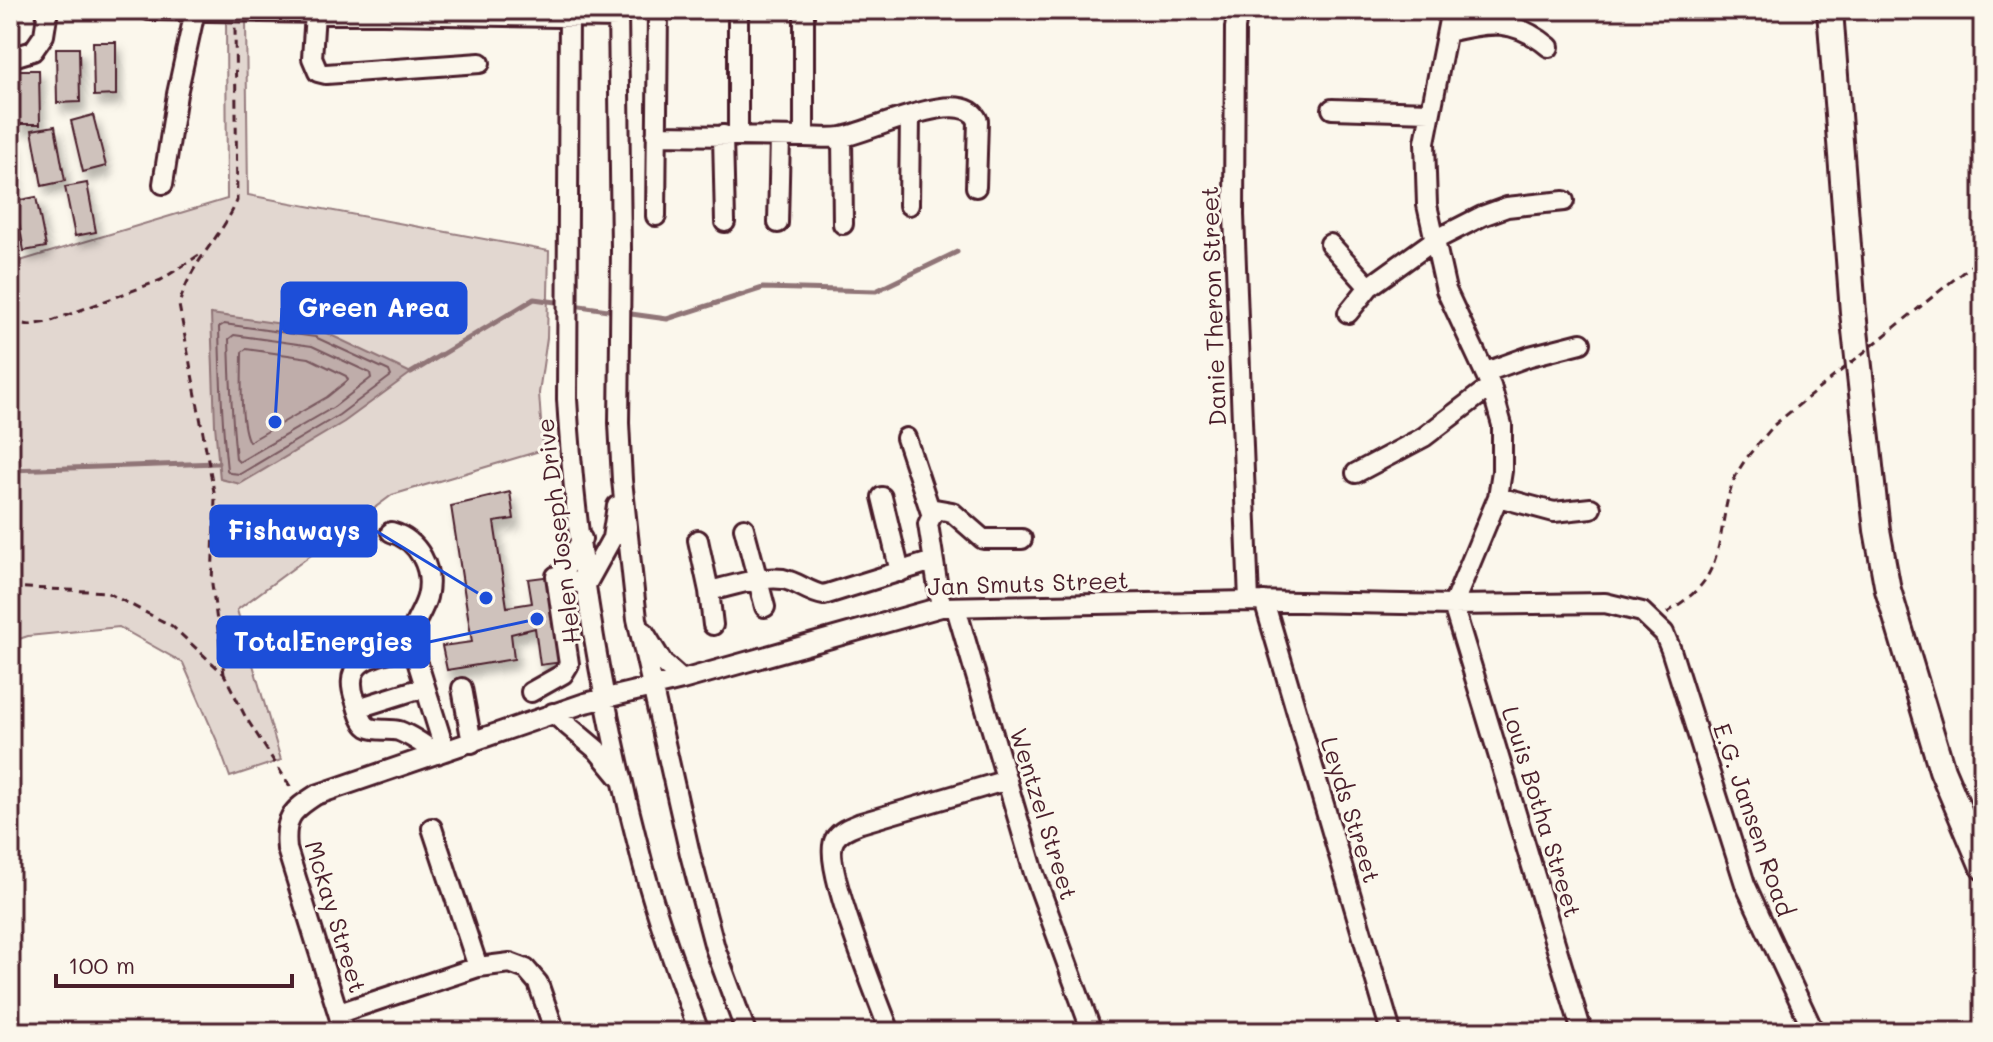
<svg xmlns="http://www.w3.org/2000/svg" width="1993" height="1042" font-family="Mali,sans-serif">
  <defs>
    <filter id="shadow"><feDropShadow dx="5" dy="9" stdDeviation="4" flood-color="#0004"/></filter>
  </defs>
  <rect width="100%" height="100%" fill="#fbf7ec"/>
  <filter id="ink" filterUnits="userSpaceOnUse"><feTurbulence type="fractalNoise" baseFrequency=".0125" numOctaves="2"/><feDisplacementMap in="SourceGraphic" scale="16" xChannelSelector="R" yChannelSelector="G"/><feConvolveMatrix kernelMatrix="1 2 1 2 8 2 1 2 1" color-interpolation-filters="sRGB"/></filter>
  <g filter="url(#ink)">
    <path fill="#e2d7d0" stroke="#967b7e" stroke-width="2" d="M226 17 246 18 248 195 549 251 547 338 539 393 543 450 392 495 237 610 281 760 230 777 217 741 183 663 119 627 28 636 10 642V264L227 199Z"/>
    <path fill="#bfadaa" stroke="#907477" stroke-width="2" d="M211 314 318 329 411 373 344 422 240 484 220 479 215 425Z"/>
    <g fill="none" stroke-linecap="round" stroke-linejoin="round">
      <path stroke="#79585e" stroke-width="2" d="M224 324 315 337 389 371 391 376 339 415 240 474 230 473 227 470C222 422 220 375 219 327Z
        M234 335 312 346 370 373 371 378 334 407 239 462 236 459C232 419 230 379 229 339Z
        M246 349 309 358 346 376 348 380 327 397 249 442C239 424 242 374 242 352Z"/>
      <path stroke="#907477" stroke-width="5" d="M573 305 615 311
        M624 313 667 319 763 288 876 291 957 252
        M411 373 534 299 563 303
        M10 470 218 463"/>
    </g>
    <path fill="#cfc2bc" stroke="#4a1f2b" stroke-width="2" filter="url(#shadow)" d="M93 42H116V95L94 96Z
      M56 48H79L80 102 57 103Z
      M16 70H39L40 124H17Z
      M93 115 106 166 83 172 71 121Z
      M55 126 65 181 42 186 32 130Z
      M10 141H14L15 195H10Z
      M87 183 96 232 75 236 65 187Z
      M36 197 46 247 24 251 15 201Z
      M510 492 514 519 494 522 507 607 532 603 528 579 551 576 563 662 540 665 535 628 511 634 514 659 447 670 442 646 472 642 451 506Z"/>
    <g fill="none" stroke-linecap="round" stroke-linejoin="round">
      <g stroke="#4a1f2b" stroke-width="24">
        <path id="minor" d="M149 10 618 18
          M569 10 567 399C576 555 603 713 643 865 658 921 679 977 699 1032
          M618 10 621 250 619 423 622 480 637 619 690 854 715 948 746 1032
          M1238 10 1235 28 1234 215 1249 601
          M1451 10 1425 142 1427 205 1446 290 1491 386 1502 425V471L1498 497 1453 605 1582 1032
          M315 13 312 58 318 72 326 74 480 63
          M1447 32C1489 22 1514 18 1549 47
          M10 58 33 51 44 35 48 10
          M1332 109 1430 112
          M656 135 804 137V10
          M723 135 725 222
          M738 135V10
          M804 137C816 137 830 139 842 137 869 133 964 84 978 121L976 187
          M842 137 843 224
          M163 184 177 94 195 11
          M909 205 910 116
          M656 216 658 10
          M778 223 780 137
          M1330 244 1369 287
          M1348 313 1369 287 1433 241 1482 216 1507 207 1564 201
          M1486 372 1530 356 1581 343
          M906 438 931 513
          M1356 473 1424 437 1491 386
          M882 497 900 572
          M1498 497 1554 512 1591 508
          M744 528 765 607
          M391 532C419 540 434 569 427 597 423 612 413 623 410 638L445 751
          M582 539 560 578 586 585 612 538 617 506
          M698 540 709 591C732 586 760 576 783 579 798 582 809 593 824 595L933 561
          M709 591 713 625
          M1264 601 1391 1032
          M941 607 928 524 935 509 952 512 983 539H1022
          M956 608 1034 873 1092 1032
          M644 632 663 663 682 680
          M412 646C380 656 340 656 355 699 358 708 360 721 368 727 376 732 389 728 399 731 412 736 426 746 437 754
          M462 688 472 743
          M531 692 563 674 569 664 556 576
          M358 708 425 687
          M553 713 597 750 621 779
          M432 828 478 967
          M339 1013 478 967 510 963 526 969 538 983 555 1032
          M344 1032 287 849C284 818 291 811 316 795L585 703 682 680 941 607 1249 601 1453 605 1605 603 1642 612 1664 633 1671 650 1745 884 1814 1032
          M890 1032C879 1002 820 861 835 839 841 830 851 827 861 823L1007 780"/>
      </g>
      <g stroke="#4a1f2b" stroke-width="30">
        <path id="major" d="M1830 10 1853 312 1877 530 1888 590 1942 770 1983 867"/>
      </g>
      <path stroke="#4a1f2b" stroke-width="3" stroke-dasharray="8 6" stroke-linecap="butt" d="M10 322 30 325 49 322 161 280 202 253
        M10 587 106 592 172 626 224 674 245 716 293 791
        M1667 613C1682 602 1699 592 1708 575 1724 547 1721 510 1734 480 1743 458 1760 443 1774 425
        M224 674 212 584 215 497 179 305C191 260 220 240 237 201L235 26"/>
      <use href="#minor" stroke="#fbf7ec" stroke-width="18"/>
      <use href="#major" stroke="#fbf7ec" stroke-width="24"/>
      <path stroke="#4a1f2b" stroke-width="3" stroke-dasharray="8 6" stroke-linecap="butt" d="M1774 425 1983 256"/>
    </g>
  </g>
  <g text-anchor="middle" stroke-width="6" stroke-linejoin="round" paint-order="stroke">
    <g font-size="24" fill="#4a1f2b" stroke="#fbf7ec">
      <text transform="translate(1214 306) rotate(-92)" y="8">Danie Theron Street</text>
      <text transform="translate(559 531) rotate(-97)" y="8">Helen Joseph Drive</text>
      <text transform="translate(1028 584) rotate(-2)" y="8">Jan Smuts Street</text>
      <text transform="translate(1350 810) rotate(73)" y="8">Leyds Street</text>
      <text transform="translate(1541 812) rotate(73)" y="8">Louis Botha Street</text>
      <text transform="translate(1043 814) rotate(73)" y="8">Wentzel Street</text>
      <text transform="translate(1753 820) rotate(71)" y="8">E.G. Jansen Road</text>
      <text transform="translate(335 917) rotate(73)" y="8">Mckay Street</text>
    </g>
  </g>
  <path fill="none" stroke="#1d4ed8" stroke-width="3" d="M275 422L282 308M486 598L376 531M537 619L429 642"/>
  <g fill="#1d4ed8" stroke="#fbf7ec" stroke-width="3">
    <circle cx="275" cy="422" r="8"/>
    <circle cx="486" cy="598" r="8"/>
    <circle cx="537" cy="619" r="8"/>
  </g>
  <g fill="#1d4ed8" stroke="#1d4ed8" stroke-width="3">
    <rect x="282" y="283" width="184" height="50" rx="8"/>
    <rect x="211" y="506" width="165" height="50" rx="8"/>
    <rect x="218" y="617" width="211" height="50" rx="8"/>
  </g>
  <g font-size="26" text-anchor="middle" font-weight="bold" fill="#fff">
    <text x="374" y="317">Green Area</text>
    <text x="294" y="540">Fishaways</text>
    <text x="323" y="651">TotalEnergies</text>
  </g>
  <rect width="1993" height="1042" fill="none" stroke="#fbf7ec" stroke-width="40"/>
  <rect x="20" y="20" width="1953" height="1002" fill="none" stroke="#4a1f2b" stroke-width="3" filter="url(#ink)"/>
  <path d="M56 974v12h236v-12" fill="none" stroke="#4a1f2b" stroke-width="4"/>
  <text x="68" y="974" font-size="24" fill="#4a1f2b" stroke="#fbf7ec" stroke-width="6" paint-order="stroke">100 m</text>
</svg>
